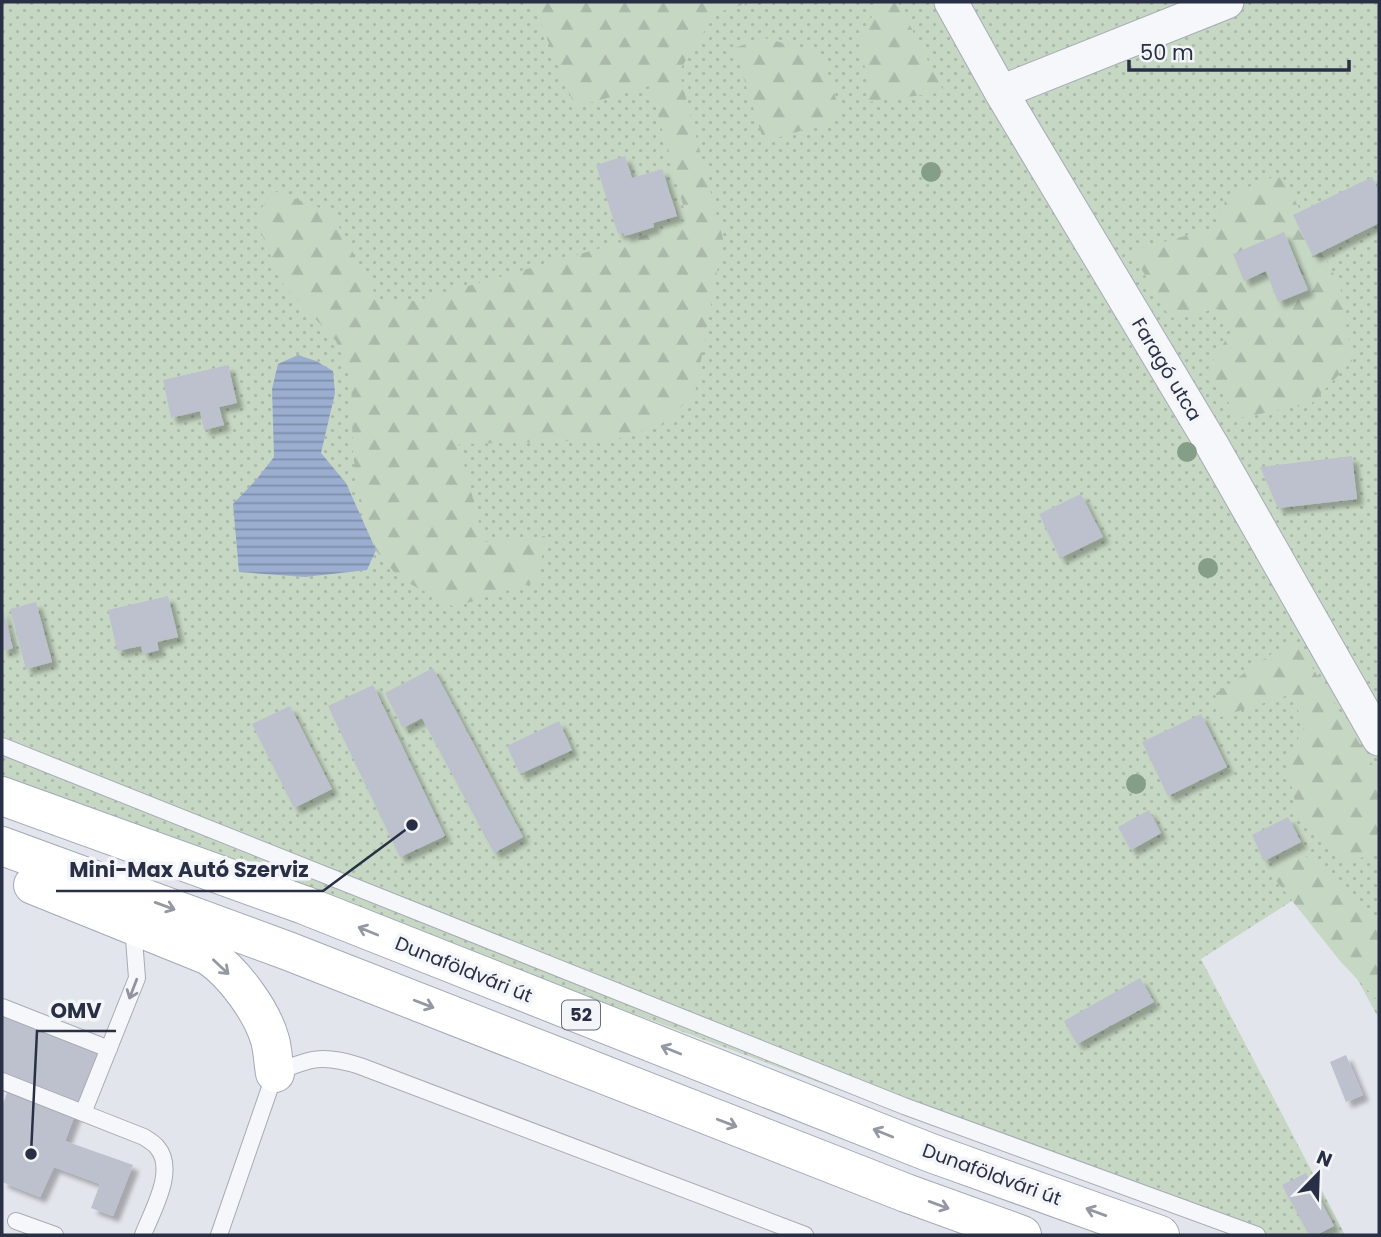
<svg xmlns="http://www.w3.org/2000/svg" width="1381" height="1237" font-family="Poppins,sans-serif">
  <defs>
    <pattern id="grass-dots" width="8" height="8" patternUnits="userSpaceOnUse" patternTransform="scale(1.75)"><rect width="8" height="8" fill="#c6d7c3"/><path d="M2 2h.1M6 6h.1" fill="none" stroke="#aab9a9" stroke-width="1.8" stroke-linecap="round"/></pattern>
    <pattern id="forest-firs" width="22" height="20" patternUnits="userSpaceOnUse" patternTransform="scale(1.75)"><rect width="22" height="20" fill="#c6d7c3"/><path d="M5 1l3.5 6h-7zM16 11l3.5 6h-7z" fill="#aab9a9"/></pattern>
    <pattern id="water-rules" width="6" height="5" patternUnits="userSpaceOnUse" patternTransform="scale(1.75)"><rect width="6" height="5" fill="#9baecf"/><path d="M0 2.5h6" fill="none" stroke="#7e8eaa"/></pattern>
    <filter id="shadow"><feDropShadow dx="6" dy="6" stdDeviation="2" flood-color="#0004"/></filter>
  </defs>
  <rect width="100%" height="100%" fill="#e3e5ec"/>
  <path fill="url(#grass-dots)" d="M2 2H1379V1019L1309 890 1201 959 1345 1235H1232L2 780Z"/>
  <path fill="url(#forest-firs)" d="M532 2H751L716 13 679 71 723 239 695 393 663 425 614 440 459 444 484 542 545 536 538 581 454 607 399 578 369 542 353 456 351 378 336 341 281 282 255 217 274 191 331 212 378 299 416 301 688 223 650 86 575 107Z
    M880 2H898L944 92 869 102 861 36Z
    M765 38 822 54 842 118 764 142 734 48Z
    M1281 174 1340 286 1352 361 1311 404 1239 418 1207 371 1231 331 1218 309 1170 318 1131 251 1214 228 1228 195Z
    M1294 638 1379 775V849L1349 864 1298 815 1286 761 1304 728 1300 714 1289 695 1220 717 1215 694Z
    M1289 841 1379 924V1002L1340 961 1270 873Z"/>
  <path fill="url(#water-rules)" d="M298 355 316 361 333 371 335 393 321 453 346 483 376 550 367 570 305 577 239 572 233 504 256 480 274 457 272 389 278 364Z"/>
  <path fill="#bcc1cd" filter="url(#shadow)" d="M625 156 632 178 662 169 677 216 653 223 654 227 625 236 623 232 618 234 596 165Z
    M1372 177 1379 191V223L1313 256 1293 215Z
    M1284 232 1308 290 1278 302 1266 271 1244 281 1233 254Z
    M228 365 237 403 219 407 224 425 204 430 200 411 171 418 163 380Z
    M1352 456 1357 499 1278 508 1260 467Z
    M1081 494 1103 537 1060 558 1039 514Z
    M168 596 178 637 157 642 159 650 143 654 141 646 117 651 108 610Z
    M36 602 52 662 26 669 10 609Z
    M2 607 13 648 2 651Z
    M433 668 523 837 494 853 422 718 403 728 385 693Z
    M373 685 445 836 400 857 328 706Z
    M290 706 332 789 294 808 252 724Z
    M1201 714 1227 767 1168 796 1142 742Z
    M559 721 572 750 520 774 507 746Z
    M1149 810 1161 833 1131 850 1118 827Z
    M1288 817 1301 842 1264 861 1252 835Z
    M1140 978 1154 1002 1077 1044 1064 1021Z
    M2 1015 99 1051 65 1141 133 1165 113 1216 91 1208 100 1184 54 1167 40 1197 2 1182V1107L10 1084 2 1081Z
    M1346 1055 1363 1095 1346 1102 1330 1062Z
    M1306 1173 1334 1226 1316 1235H1309L1282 1185Z"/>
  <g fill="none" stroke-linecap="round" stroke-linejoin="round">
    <g stroke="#a7abb7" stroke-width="18">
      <path id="lane" d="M2 746 904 1106 1257 1235
        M2 1007 109 1049
        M2 1081 144 1137C148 1140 154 1143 157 1147 177 1170 152 1211 143 1235
        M83 1113 137 978 133 926
        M16 1221 55 1235
        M219 1235 275 1073C310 1058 323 1054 360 1066L805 1235"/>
    </g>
    <g stroke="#a7abb7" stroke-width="35">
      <path id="street" d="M951 2 1001 92 1212 445 1379 739
        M1001 92 1227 2"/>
    </g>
    <g stroke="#a1a8b9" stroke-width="40">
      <path id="primary" d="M2 796 304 905 931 1153 1160 1235
        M2 846 288 951 906 1193 1022 1235
        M33 885 209 956C233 972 262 1011 270 1040 273 1050 273 1062 275 1073"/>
    </g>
    <use href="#lane" stroke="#f6f7fa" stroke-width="16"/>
    <use href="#street" stroke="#f6f7fa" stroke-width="33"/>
    <use href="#primary" stroke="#fff" stroke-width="38"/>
  </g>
  <g fill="#859e87">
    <circle cx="931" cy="172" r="10"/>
    <circle cx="1187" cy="452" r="10"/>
    <circle cx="1208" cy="568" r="10"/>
    <circle cx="1136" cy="784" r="10"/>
  </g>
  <defs><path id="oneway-shaft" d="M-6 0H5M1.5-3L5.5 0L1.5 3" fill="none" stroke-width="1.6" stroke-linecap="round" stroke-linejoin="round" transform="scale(1.75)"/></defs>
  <g stroke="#9498a2">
    <use href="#oneway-shaft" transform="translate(165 906) rotate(20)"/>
    <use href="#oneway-shaft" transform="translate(368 931) rotate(-158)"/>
    <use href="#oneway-shaft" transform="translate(221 967) rotate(43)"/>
    <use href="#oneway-shaft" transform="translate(424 1004) rotate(21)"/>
    <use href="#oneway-shaft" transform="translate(671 1050) rotate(-158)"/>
    <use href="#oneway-shaft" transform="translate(727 1123) rotate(21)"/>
    <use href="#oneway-shaft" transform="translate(883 1133) rotate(-158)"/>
    <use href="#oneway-shaft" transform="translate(939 1205) rotate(20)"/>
    <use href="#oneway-shaft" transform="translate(1096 1212) rotate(-160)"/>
  </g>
  <use stroke="#9094a0" href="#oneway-shaft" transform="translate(133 989) rotate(111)"/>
  <g text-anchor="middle" stroke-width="7" stroke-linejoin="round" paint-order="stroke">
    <rect fill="#f3f5f9" stroke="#666b7c" stroke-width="2" x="562" y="1000.5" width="38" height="29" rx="5"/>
    <g font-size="18" font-weight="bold" fill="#293046">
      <text x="581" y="1021">52</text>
    </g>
    <g font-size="19" fill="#293046" stroke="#f3f5f9">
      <text transform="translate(1167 369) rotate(59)" y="7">Faragó utca</text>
      <text transform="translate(464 969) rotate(22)" y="7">Dunaföldvári út</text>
      <text transform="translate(992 1174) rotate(20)" y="7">Dunaföldvári út</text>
    </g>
  </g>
  <path fill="none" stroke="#293046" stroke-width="2.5" d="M412 825L323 891H56M31 1154L37 1031H116"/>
  <g fill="#293046" stroke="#f3f5f9" stroke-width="2.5">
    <circle cx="412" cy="825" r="7"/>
    <circle cx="31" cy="1154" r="7"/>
  </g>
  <g font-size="21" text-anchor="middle" font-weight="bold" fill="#293046" stroke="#f3f5f9" stroke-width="7" stroke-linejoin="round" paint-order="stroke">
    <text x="189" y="877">Mini-Max Autó Szerviz</text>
    <text x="76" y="1018">OMV</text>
  </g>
  <rect width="1381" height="1237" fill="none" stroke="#293046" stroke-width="7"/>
  <g transform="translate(1318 1174) rotate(23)" stroke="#f3f5f9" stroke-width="5" paint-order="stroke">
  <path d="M0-5L12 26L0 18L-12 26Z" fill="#293046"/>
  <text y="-10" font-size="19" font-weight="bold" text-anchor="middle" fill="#293046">N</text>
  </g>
  <path d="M1129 60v10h220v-10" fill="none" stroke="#293046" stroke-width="3.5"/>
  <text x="1140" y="60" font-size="21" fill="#293046" stroke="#f3f5f9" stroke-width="5" paint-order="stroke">50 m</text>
</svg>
